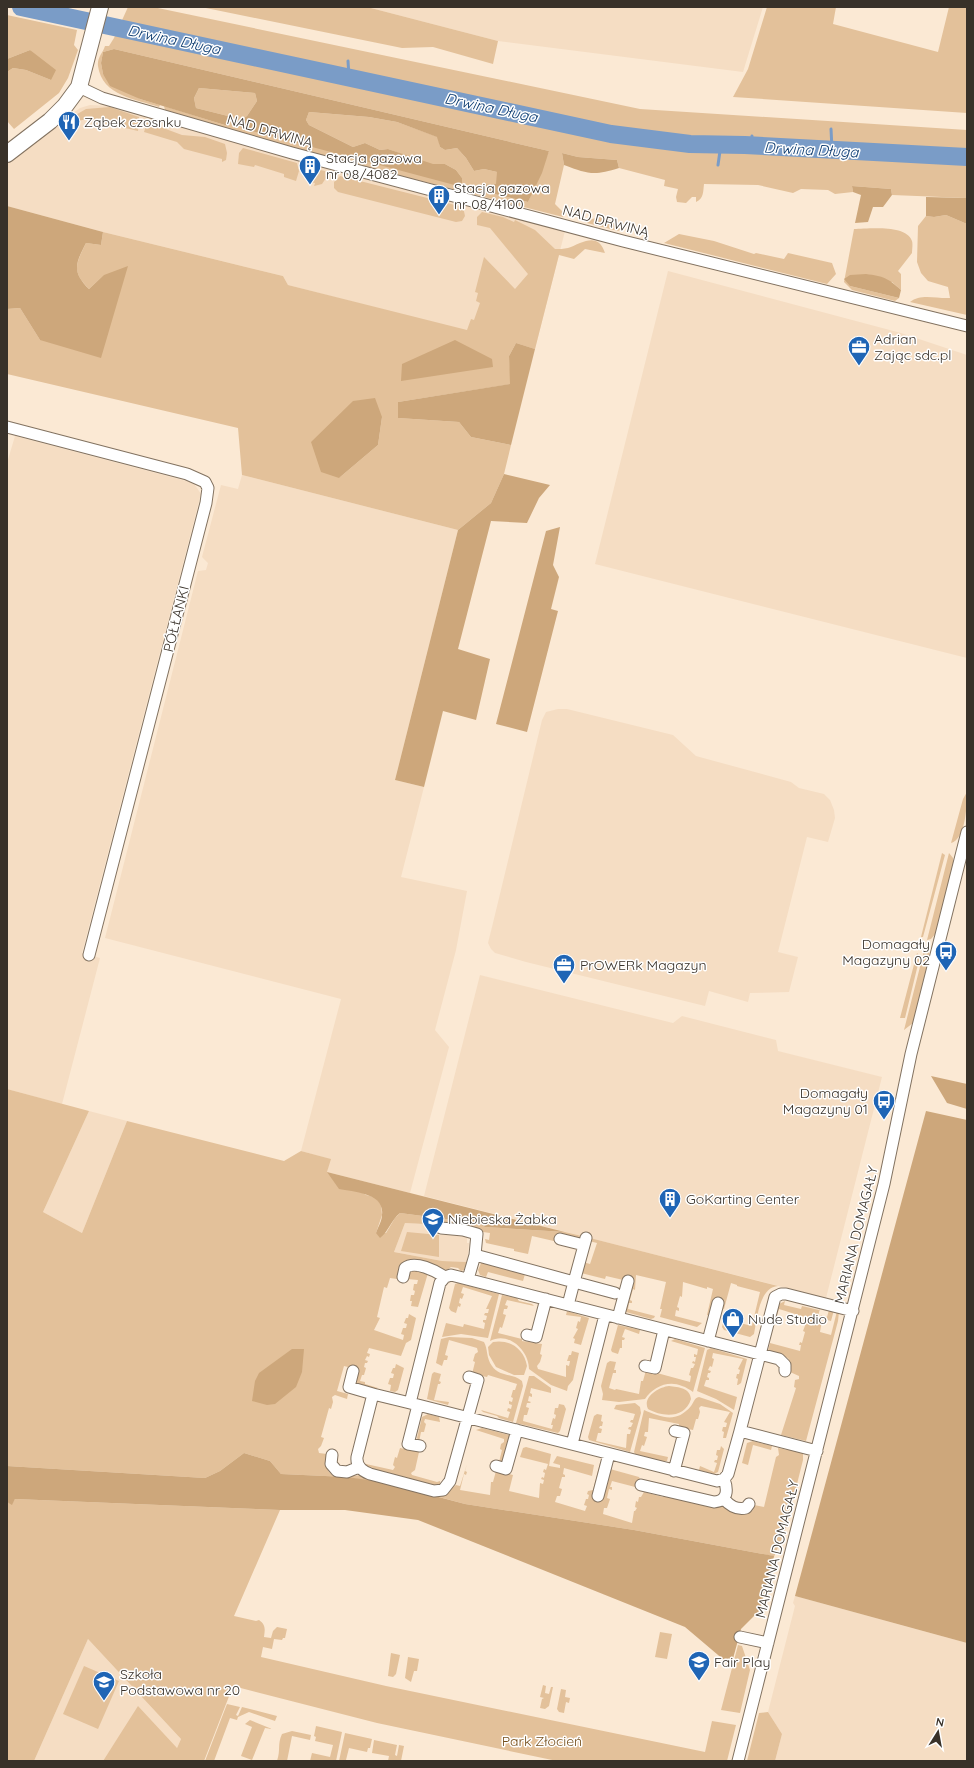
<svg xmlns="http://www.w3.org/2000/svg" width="974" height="1768" font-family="Quicksand,sans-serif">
  <rect width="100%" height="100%" fill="#fbe9d4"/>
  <path fill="#f5ddc3" d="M367 7H763L743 72 498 41Z
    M90 105 108 106 327 169 565 231 535 349 288 285 283 276 103 232 7 206V160L80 108Z
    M668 271 901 333 967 355V658L595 564Z
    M15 436 190 482 195 485 201 494 82 953 100 958 62 1104 7 1089V463Z
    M242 475 458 530 395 780 424 787 401 877 467 891 456 950 435 1030 449 1047 410 1193 327 1172 330 1159 301 1151 341 999 105 938 198 571 206 570 208 563 202 557 221 485 238 489Z
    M558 709H567L673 735 696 756 791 782 799 788 824 794 830 800 834 810 835 818 828 842 807 837 778 952 798 957 789 992 750 993 748 1002 709 991 705 1006 526 962 495 953 491 949 488 943 492 927 542 720 546 712Z
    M480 975 673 1023 682 1016 776 1040 778 1051 882 1077 826 1298 424 1196Z
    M89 1111 127 1121 82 1233 43 1212Z
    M405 1223 440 1225 439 1235H454L455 1233 467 1236V1243H469L467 1262 442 1261 394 1252Z
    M795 1596 967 1643V1761H775L782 1734 768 1712 795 1606 793 1603Z
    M88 1639 181 1739 177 1748 122 1732 103 1761H34Z"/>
  <path fill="#e3c19a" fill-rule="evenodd" d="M128 7H153L640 109 967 130V198L892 195 891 189 852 186 853 192 835 194 828 190 801 189 793 193 758 185 704 184C703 192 704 198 696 202V197H692L686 203 677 202 676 197 678 189 664 186 665 180 619 168 617 160 578 157 562 153 564 165 555 204 565 214 563 217 330 158 165 110 164 106 228 126V116L196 108 194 98 199 88 255 93 257 101 247 116 239 121 462 178 456 170 445 164 433 165 388 149 380 150 365 143 353 147 309 125 306 120 309 112 369 117 397 122 438 137 440 147 445 150 457 148 466 158 474 171 484 169 497 172V184L477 185V190L528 202 549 151 114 49 103 52 101 63 103 74 140 99 160 105 159 107C136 99 102 96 98 66 97 57 103 53 105 46H109L114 38Z
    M201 7H367L498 41 493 64 433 47 402 48Z
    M767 7H836L833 24 938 52 949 7H967V113L733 97 748 69Z
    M7 15 77 30 74 45 78 50 68 78 59 93 14 129 7 121V72L13 68 26 70 51 80 30 50 7 59Z
    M110 107 139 117 138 131 87 119 69 123 67 120 86 109Z
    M147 122 182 135 205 137 225 144 227 153 226 160 222 162V159L184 149 177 142 144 132Z
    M243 148 297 163 299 171 296 181 284 177V174L255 165 254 167 238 164 239 153Z
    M312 168 325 171 326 178 322 184 314 186 315 183 306 181 308 173Z
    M340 176 463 207 465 216 462 221 456 222 338 192 334 188V182Z
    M482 212 503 217 514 222 515 220 535 230 555 249C559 249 564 249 568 248 582 243 598 231 605 253L585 249 574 259 559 255 535 349 516 343 509 356 511 384 398 402V418L459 422 471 437 511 445 504 474 491 503 458 530 242 475 238 428 7 374V309L20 308 40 340 104 275 89 289C71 271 76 264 86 243L101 245 103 232 283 276 288 285 467 330 471 319 474 320 480 303 476 301 478 293 475 292 484 257 515 289 528 274 490 228 477 225V217ZM382 417 378 445 339 478Z
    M946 215 967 224V315L910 302C921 293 937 299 950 298L948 287 928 281 921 273 917 262 918 226 926 216 934 217Z
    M599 217 616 222 622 227 621 229 618 231 587 223 589 220Z
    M854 229C868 229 906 224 912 241 913 244 912 250 912 253L898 271 901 274V290L892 282 850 286 899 298 895 301 852 290 844 282Z
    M679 234 714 241 754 254 756 253 784 259 788 253 832 263 836 274 827 284 664 243Z
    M967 792C967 804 966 839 951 843L963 799Z
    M942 853 945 855 923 937H921Z
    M949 853 953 858V863L936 933 931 939 927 940Z
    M925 947 929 952V957L913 1023 904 1030Z
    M917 953 920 956 905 1018H900Z
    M7 1089 89 1111 43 1212 82 1233 127 1121 284 1161 301 1151 331 1159 327 1172 366 1195 374 1197 381 1204 382 1215 376 1233H386L395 1218 400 1213 476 1223 485 1227 565 1232 582 1236 558 1242 532 1236 528 1254 514 1251V1249L486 1243 485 1239 489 1240 490 1233 483 1232V1231L462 1226 405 1223 394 1252 442 1261 467 1262 464 1270 461 1271 458 1268 451 1267 447 1270 408 1260 401 1265 397 1279 390 1278 387 1288 384 1287 377 1317 380 1318 374 1330 403 1340 404 1335 401 1334 403 1328H406L407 1324 404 1323 406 1318H408L409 1314 416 1318 411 1340 406 1343 401 1356 369 1348 367 1353 370 1354 369 1357 367 1356 365 1360 368 1361 367 1363H365L364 1367 366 1368 364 1375H362L360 1381 365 1382V1384L378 1388 374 1390 357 1384 352 1368 344 1366 337 1391 348 1394 347 1399 335 1395 332 1397 333 1402 331 1409 329 1408 321 1437 324 1438 321 1446 318 1449 319 1453 327 1454 325 1465 329 1472 333 1476 344 1477 362 1475 446 1493 456 1485 460 1486 467 1464 465 1471 467 1472 466 1475 464 1474 460 1490 490 1495 491 1482H493L496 1471 513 1475 509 1491 539 1498 540 1483 543 1484 544 1480 541 1479 542 1477 544 1478 545 1473 543 1472 544 1469 546 1470 548 1464 520 1457 523 1448 526 1447 551 1454 549 1466 560 1468V1465L553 1463 557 1456 594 1465 592 1476 564 1468 563 1474 565 1475V1477H562L559 1488 562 1489 560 1496H557L555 1502 585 1511 587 1506 584 1505 586 1499H588L589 1495 587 1494 588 1491 593 1490 600 1463 610 1469 639 1477 641 1481 639 1488 612 1481 610 1487H612V1490L609 1489 607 1498 610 1499 607 1508H604L603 1514 632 1523 634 1511H635L637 1508 635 1507 636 1501 638 1502 639 1497H641L644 1492 663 1497V1495L721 1505 748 1513 753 1510 754 1505 764 1507 776 1457 779 1455 778 1448 788 1450 789 1447 803 1451V1460L786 1528 771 1564 773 1556 634 1530 465 1504 417 1491 347 1477 281 1474 270 1461 244 1453 220 1471 205 1478 7 1466Z
    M407 1232 439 1235V1257L401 1251Z
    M590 1238 778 1286C759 1287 757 1320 754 1334L750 1337 724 1330 722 1327 724 1319 752 1326 753 1320 751 1319V1316L754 1317 760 1292 737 1286V1285L731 1283 724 1309 721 1308 710 1316 707 1315 713 1289 707 1287V1289L683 1282 682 1297 680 1296 677 1307 679 1308V1311L676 1310 675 1316 702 1323 697 1327 660 1317 662 1309H660L666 1282 636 1275 635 1290 633 1289 630 1300 632 1301V1303H629L628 1309 655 1316 654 1318 651 1319 626 1312 632 1282 606 1276 605 1279 581 1273 583 1262 590 1264 597 1243 589 1241Z
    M482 1261 525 1274 523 1281 488 1272 486 1277 480 1275 478 1270Z
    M414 1270 428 1273 418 1307 411 1306 412 1301H410L411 1295H414L415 1291 413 1290 414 1284H417L418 1280 407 1279 410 1271Z
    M458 1283 499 1294 488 1338 461 1334 442 1337 446 1323 463 1327 464 1324 484 1329 485 1323 483 1322V1320H486L487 1316 484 1315 485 1313H488L489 1309H486L492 1296 463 1287 461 1293 464 1294 462 1299 460 1298 459 1303 461 1304 460 1307 458 1306 456 1313 451 1311 449 1308 455 1284Z
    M502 1295 517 1298 519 1301 532 1304 534 1306 507 1300 505 1305 508 1306 507 1309H504L503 1314 506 1315 502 1328 500 1327 498 1333 522 1339V1341L542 1344 540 1354 542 1355 540 1362 537 1366 538 1369 566 1377V1365L569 1366 570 1361H567L569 1355H571L572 1351 579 1353 573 1380 568 1386 567 1391 551 1385 529 1369C529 1351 509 1331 490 1341Z
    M785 1301 784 1305 801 1309 802 1306 819 1310 823 1307 834 1310 831 1321 820 1318 821 1315 827 1317 829 1310 822 1308 820 1309 817 1319 822 1320 820 1332 831 1335 837 1311 839 1312 838 1321 806 1441 781 1435 796 1388 794 1387 795 1380 799 1379V1376L790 1372 791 1365 788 1358 768 1351 770 1343 800 1351 801 1345H799L800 1342 802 1343 805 1332 803 1331 808 1318 779 1309 771 1335 779 1304Z
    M567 1311 589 1318 581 1345 574 1343 575 1339 573 1338 578 1329 576 1328 578 1321 580 1322 581 1317 566 1315Z
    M618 1325 640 1330 639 1334 625 1329 622 1337 625 1338 624 1340H622V1348H620L618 1354 612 1352 611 1350Z
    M449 1337 472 1338 484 1342C488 1349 486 1358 492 1366 499 1377 513 1373 522 1381L523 1386 513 1422 499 1418 497 1416 483 1412 481 1410 508 1418 510 1412 507 1411 508 1408 511 1409 512 1405 509 1404V1401L512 1402 513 1398 511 1397 513 1390H515L517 1384 488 1375 487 1377 472 1374 475 1362 473 1361 475 1354 478 1352 477 1348 449 1340 445 1355 448 1356 447 1360H444L442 1366 436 1363 441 1339Z
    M675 1339 705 1348 693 1392C690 1390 686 1387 682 1386 668 1380 653 1387 645 1399L619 1402 602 1400 603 1394 601 1386 607 1363 610 1361 616 1362 614 1370H616V1373H613L609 1388 615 1390 616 1389 639 1394 641 1381H643L646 1370 690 1382 691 1376 689 1375 691 1368H693L695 1364 692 1363 693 1361 695 1362 696 1357H694V1354L697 1355 698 1349 671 1341Z
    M493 1342C510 1339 524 1349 527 1366L524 1375H514L496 1367 489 1355 488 1347Z
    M711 1348 747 1359 741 1383 738 1385H737L738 1379 736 1378 737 1374H739L740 1370 738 1369 743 1359 713 1353 712 1358 714 1359 712 1367 710 1366 708 1370 711 1371 710 1373H708L707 1377 709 1378V1380H706L704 1386 737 1397 734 1410 716 1399 697 1391 707 1350Z
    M396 1364 404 1368 398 1390 395 1392 390 1391 391 1385 388 1384 390 1378H393L394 1374 391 1373 393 1368H395Z
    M434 1372 441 1374 439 1381 441 1382 440 1384H438L434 1400 449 1402 448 1405 427 1399 432 1374Z
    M529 1376H534L551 1388V1393L531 1388 530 1393 532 1394V1397L529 1396 528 1401 531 1402 530 1403H527L526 1407 529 1408 527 1415H524L523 1421 552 1429 553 1425H551L553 1418 555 1419 556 1415 554 1414 555 1408H558L559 1404 564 1405 566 1409 560 1431 558 1433 516 1423Z
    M669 1386C679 1387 690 1388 691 1399 685 1419 662 1417 648 1409 642 1397 659 1387 669 1386Z
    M699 1397 720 1404 733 1413 726 1438H723L724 1432 722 1431 723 1427H726L727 1423 724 1422 730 1412 701 1406 699 1408 700 1412 698 1419H696L693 1430 679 1427V1424L649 1418 648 1432H645L644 1436 647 1437 644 1446 642 1445 640 1451 668 1457 667 1461H661L635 1454 634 1452 644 1410C661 1417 676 1424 691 1406 694 1402 694 1398 699 1397Z
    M635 1403 640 1407 641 1413 630 1452 589 1440 588 1437 594 1416 597 1414 602 1415 601 1421 603 1422 602 1426H600L599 1428 602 1429 601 1433H598L596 1441 626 1448 627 1434H630L631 1430 628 1429 629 1427H631L633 1423 630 1422 631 1420H633L635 1414 614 1409 616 1405Z
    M428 1414 439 1417 440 1422 425 1419 424 1422 426 1424 424 1432H421L419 1442 417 1438 422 1417Z
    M482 1428 509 1435 510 1439 502 1461 499 1462 502 1450 500 1449 501 1444 504 1442V1439L476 1430Z
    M753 1441 772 1446 771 1450 753 1445 748 1465 742 1463 747 1443Z
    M721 1446 724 1449 718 1472 714 1474 699 1470 700 1466 714 1472 717 1463 714 1462 715 1460H717L718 1456 716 1455 717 1450H720Z
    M400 1448 419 1452 415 1470 411 1473 412 1475 437 1482 440 1481V1486L370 1470 363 1466 366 1464 393 1470 395 1467 393 1465 395 1457 397 1458Z
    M15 1499 280 1510 234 1616 256 1621 259 1620C266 1625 265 1629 264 1637L271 1638 273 1631 277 1627 287 1629 285 1638H283L282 1640 274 1639 272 1649 263 1647 261 1657 386 1686 705 1752 712 1721 736 1725 727 1761H557L377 1723 233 1686 204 1761H103L138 1706 177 1748 181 1739 88 1639 34 1761H7V1502L12 1504Z
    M660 1632 672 1634 667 1659 655 1657Z
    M738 1645 742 1646 750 1670 740 1713 721 1710Z
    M391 1653 400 1655 396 1674 393 1677 388 1676Z
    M408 1657 419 1659 417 1671H414L411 1682 405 1678Z
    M84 1666 119 1681 98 1729 63 1714Z
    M543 1685 546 1686 545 1693 549 1694 551 1687H553L549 1706 545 1709 540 1708 542 1699 544 1698 540 1697Z
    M561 1689 566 1690 565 1697 570 1698 569 1703 566 1702 564 1713 559 1712 557 1709Z
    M227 1704 240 1707 236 1715 238 1716 242 1707 277 1716 275 1721 249 1712 238 1717 237 1720 230 1718 214 1761H205Z
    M768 1712 782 1734 775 1761H747L759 1713Z
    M250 1720 272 1729 265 1728 252 1760 241 1756 252 1727 245 1724Z
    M316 1726 342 1732 336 1761H310L312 1753 330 1757 333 1745 315 1741 316 1737 314 1736Z
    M292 1731 311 1735 310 1740 292 1736 287 1761H277C281 1749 277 1745 282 1734Z
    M345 1733 372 1739 370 1748H368L367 1752 349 1748 346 1760 347 1761H339Z
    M374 1740 397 1745 395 1755 397 1756 399 1745 404 1746 401 1761H388L389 1756 372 1753Z"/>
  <path fill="#cda77b" d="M114 49 549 151 542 173 528 202 477 190V185L496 184 497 172 484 169 474 171 466 158 457 148 445 150 440 147 437 137 397 122 369 117 309 112 306 120 309 125 353 147 365 143 380 150 388 149 433 164H445L456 170 462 178V187L241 128 239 121 247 116 257 101 255 93 199 88 194 98 196 108 228 116 230 123 228 126 140 99 110 86 103 74 101 63 103 52Z
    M30 50 56 70 51 80 26 70 13 68 7 72V59Z
    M562 153 578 157 617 160 619 168C594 176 588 174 564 165Z
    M852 186 891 189 892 195 883 207H873L868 222 855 223 861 195 853 192Z
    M926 197 967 198V224L946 215 934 217 926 216Z
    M7 206 103 232 101 245 86 243C76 263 71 271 89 289L104 275 128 266 101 358 40 340 20 308 7 309Z
    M866 274C883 276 888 278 901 290L899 298 850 286 844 279 850 275Z
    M455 340 492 359 493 367 401 381 402 364Z
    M516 343 535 349 511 445 471 437 459 422 398 418V402L510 384 509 356Z
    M375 398 382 417 378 445 339 478 321 472 311 442 353 401Z
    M504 474 550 485 539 498 527 523 491 521 458 649 490 659 476 720 443 711 424 787 395 780 458 530 491 503Z
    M560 527 553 565 559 577 551 609 558 611 527 732 496 724 546 531Z
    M931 1076 967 1084V1109L947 1103Z
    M926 1111 967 1120V1643L795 1596Z
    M327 1172 565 1232 485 1227 476 1223 400 1213C391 1220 389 1231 380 1238L376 1233C378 1227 382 1221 382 1215 385 1193 354 1192 339 1189Z
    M292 1349H304L302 1372 296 1387 275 1404 267 1405 252 1401 255 1381 259 1373Z
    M244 1453 270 1461 281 1474 347 1477 382 1482 465 1504 634 1530 774 1556 760 1610 741 1629 731 1666 685 1627 418 1520 345 1510H280L15 1499 12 1505 7 1502V1466L205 1478 220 1471Z"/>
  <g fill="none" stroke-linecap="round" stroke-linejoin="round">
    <path stroke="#7a9cc7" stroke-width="3" d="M348 61 349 77
      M831 129 832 149
      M751 145 752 136
      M718 165 721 144"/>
    <path stroke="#7a9cc7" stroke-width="18" d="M21 7 611 134 690 144 745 145 967 157"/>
    <g stroke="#827260" stroke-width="13">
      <path id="street" d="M79 87 102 98 292 153 623 241 967 326
        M7 427 187 474 205 482 208 488 206 503 89 955
        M441 1228 463 1230 477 1234 475 1255
        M586 1238 574 1282 615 1293
        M560 1239 584 1245
        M403 1277 405 1268C415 1260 436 1271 445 1277
        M468 1279 475 1255 574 1282 568 1305
        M618 1318 628 1281
        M527 1335 536 1337 546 1299
        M708 1341 718 1303
        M645 1366 655 1368 664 1330
        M353 1371 349 1387 373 1394
        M785 1371V1365L779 1359 451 1275 445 1277 440 1283 410 1403 717 1481 724 1479 728 1474 740 1431 817 1451
        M410 1403 373 1394 357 1457C356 1466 362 1471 370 1474L434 1491 443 1490 450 1481 478 1380 469 1377
        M418 1405 408 1444 420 1446
        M740 1431 775 1297 781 1294H786L853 1311
        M572 1444 605 1315
        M332 1455 331 1464 337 1471 347 1472 359 1467
        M496 1466 506 1469 517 1430
        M674 1471 684 1433 675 1431
        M641 1485 714 1502C728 1501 728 1490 724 1479
        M598 1496 609 1454
        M724 1499C730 1506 736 1510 746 1508L749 1504
        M740 1637 768 1643
        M738 1761 884 1184 911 1054 967 832"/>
    </g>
    <g stroke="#827260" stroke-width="18">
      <path id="secondary" d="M7 154 50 121 65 106 79 87 100 7"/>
    </g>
    <use href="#street" stroke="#fff" stroke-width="11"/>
    <use href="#secondary" stroke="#fff" stroke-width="16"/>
  </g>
  <defs>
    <g id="restaurant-pin" transform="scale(1.15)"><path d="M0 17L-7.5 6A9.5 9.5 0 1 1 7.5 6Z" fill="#1f65b5" stroke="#fff"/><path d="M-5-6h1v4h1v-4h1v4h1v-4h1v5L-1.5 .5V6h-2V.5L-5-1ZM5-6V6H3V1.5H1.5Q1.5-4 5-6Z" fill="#fff"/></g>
    <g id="building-pin" transform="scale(1.15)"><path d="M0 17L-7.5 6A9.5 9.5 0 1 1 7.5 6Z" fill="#1f65b5" stroke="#fff"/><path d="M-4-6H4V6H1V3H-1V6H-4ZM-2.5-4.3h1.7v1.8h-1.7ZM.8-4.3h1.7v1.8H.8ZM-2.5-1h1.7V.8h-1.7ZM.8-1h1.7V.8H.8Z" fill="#fff"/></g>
    <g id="office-pin" transform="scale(1.15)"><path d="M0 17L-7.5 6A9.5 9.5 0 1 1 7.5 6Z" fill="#1f65b5" stroke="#fff"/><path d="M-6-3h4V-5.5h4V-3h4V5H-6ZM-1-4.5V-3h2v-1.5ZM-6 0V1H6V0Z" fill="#fff"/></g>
    <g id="bus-pin" transform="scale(1.15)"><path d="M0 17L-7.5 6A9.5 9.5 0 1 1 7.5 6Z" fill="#1f65b5" stroke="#fff"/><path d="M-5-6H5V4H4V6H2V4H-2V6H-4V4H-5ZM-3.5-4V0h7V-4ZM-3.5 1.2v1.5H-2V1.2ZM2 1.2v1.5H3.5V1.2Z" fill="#fff"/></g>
    <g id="school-pin" transform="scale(1.15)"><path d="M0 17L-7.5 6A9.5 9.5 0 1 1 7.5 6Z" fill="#1f65b5" stroke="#fff"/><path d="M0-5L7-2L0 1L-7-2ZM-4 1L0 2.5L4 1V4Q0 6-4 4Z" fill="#fff"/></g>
    <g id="shop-pin" transform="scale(1.15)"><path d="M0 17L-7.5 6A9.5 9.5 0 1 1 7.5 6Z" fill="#1f65b5" stroke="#fff"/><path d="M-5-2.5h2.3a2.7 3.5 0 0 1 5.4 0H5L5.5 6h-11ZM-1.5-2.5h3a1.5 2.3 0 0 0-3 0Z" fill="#fff"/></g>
  </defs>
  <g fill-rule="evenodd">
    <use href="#restaurant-pin" x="69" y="122"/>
    <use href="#building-pin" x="310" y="166"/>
    <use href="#building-pin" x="439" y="196"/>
    <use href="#office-pin" x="859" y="347"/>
    <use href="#bus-pin" x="946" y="952"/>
    <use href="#office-pin" x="564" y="965"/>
    <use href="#bus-pin" x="884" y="1101"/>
    <use href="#building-pin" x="670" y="1199"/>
    <use href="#school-pin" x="433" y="1219"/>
    <use href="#shop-pin" x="733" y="1319"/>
    <use href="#school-pin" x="699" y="1662"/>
    <use href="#school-pin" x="104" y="1682"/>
  </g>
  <g text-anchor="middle" stroke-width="3" stroke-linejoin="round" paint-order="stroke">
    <g font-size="14" fill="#383129" stroke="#fff" text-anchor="start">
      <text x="84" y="127">Ząbek czosnku</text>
      <text x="326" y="163">Stacja gazowa<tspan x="326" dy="16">nr 08/4082</tspan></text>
      <text x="454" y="193">Stacja gazowa<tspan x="454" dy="16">nr 08/4100</tspan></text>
      <text x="874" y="344">Adrian<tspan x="874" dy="16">Zając sdc.pl</tspan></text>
      <text x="930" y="949" text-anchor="end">Domagały<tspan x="930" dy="16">Magazyny 02</tspan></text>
      <text x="580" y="970">PrOWERk Magazyn</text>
      <text x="868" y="1098" text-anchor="end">Domagały<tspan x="868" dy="16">Magazyny 01</tspan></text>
      <text x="686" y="1204">GoKarting Center</text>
      <text x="448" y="1224">Niebieska Żabka</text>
      <text x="748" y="1324">Nude Studio</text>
      <text x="714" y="1667">Fair Play</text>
      <text x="120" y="1679">Szkoła<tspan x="120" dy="16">Podstawowa nr 20</tspan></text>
    </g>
    <g font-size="14" fill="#383129" stroke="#fff">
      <text transform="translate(270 131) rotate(16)" y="5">NAD DRWINĄ</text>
      <text transform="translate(606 221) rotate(15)" y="5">NAD DRWINĄ</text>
      <text transform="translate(176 619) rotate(-76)" y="5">PÓŁŁANKI</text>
      <text transform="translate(856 1235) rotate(-76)" y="5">MARIANA DOMAGAŁY</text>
      <text transform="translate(777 1549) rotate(-76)" y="5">MARIANA DOMAGAŁY</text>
    </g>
    <g font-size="14" fill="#734d19" stroke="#fff">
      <text x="542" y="1746">Park Złocień</text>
    </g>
    <g font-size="15" font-style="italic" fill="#0c3b70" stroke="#fff">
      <text transform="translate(174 40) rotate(12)" y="5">Drwina Długa</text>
      <text transform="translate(491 108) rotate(12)" y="5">Drwina Długa</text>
      <text transform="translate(811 150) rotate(3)" y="5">Drwina Długa</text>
    </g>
  </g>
  <rect width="974" height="1768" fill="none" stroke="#383129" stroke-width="16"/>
  <g transform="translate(938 1732) rotate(11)" stroke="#ffffff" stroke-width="3" paint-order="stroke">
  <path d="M0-3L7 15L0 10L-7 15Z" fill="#383129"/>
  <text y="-6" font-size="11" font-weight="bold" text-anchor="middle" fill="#383129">N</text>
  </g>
</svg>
